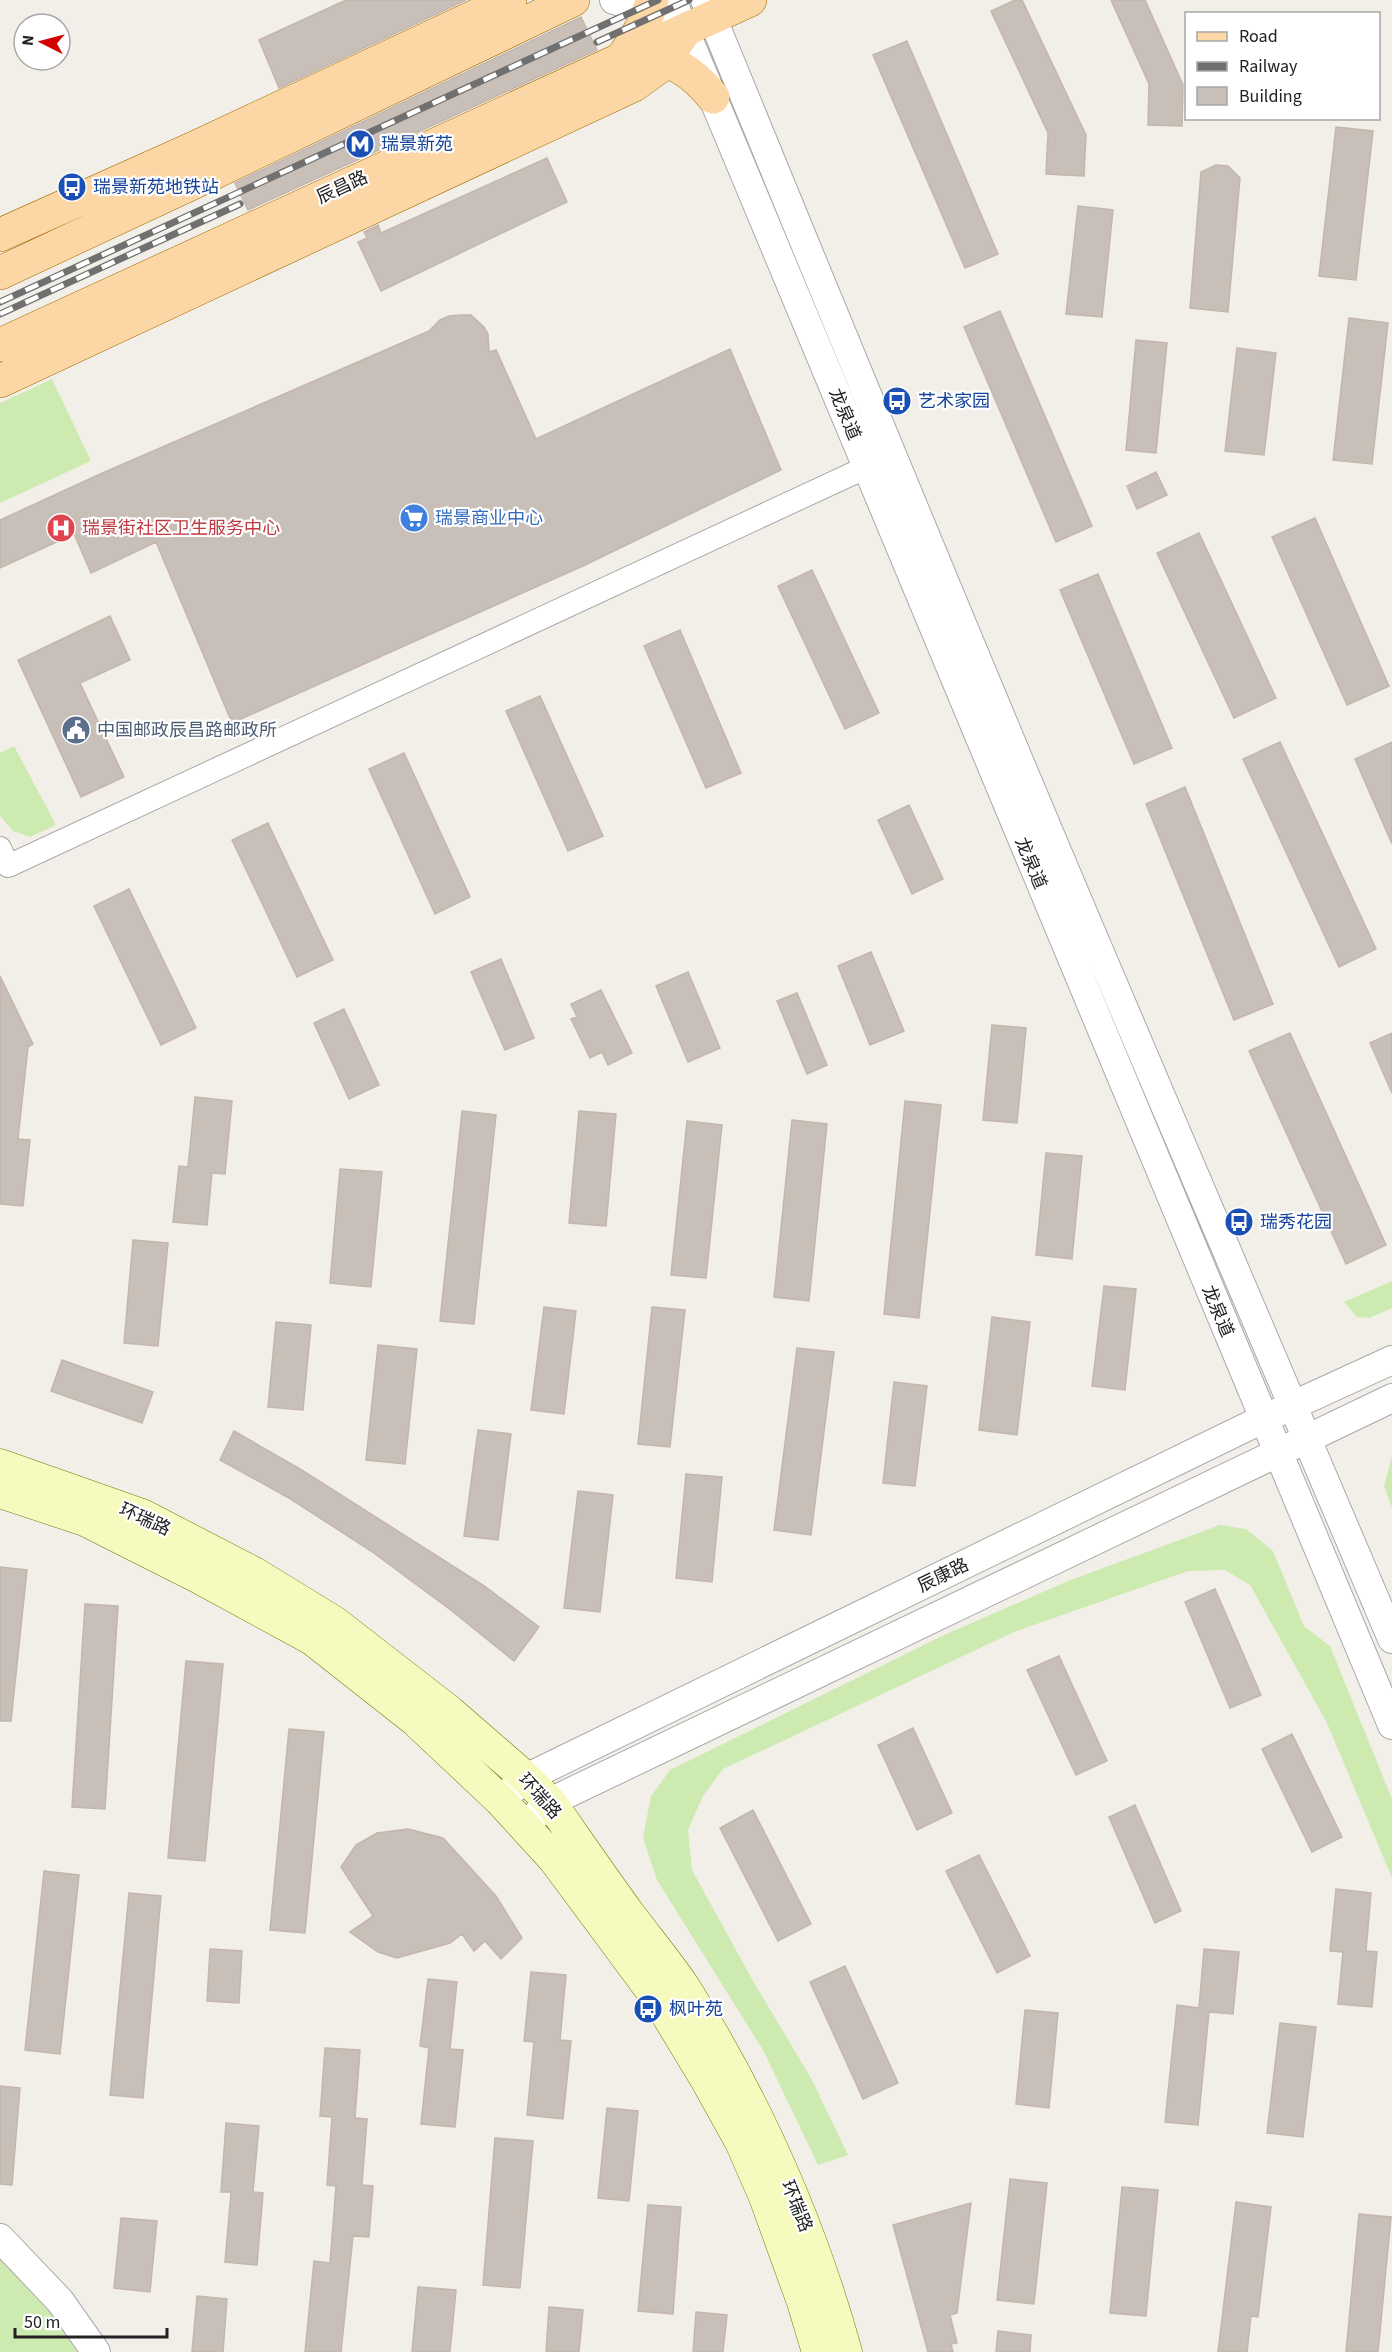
<svg xmlns="http://www.w3.org/2000/svg" width="1392" height="2352" font-family="'Source Sans 3','Noto Sans SC',sans-serif">
  <rect width="100%" height="100%" fill="#f2efe9"/>
  <path fill="#cdebb0" d="M52 379 91 461 0 503V403Z
    M14 746 56 825 30 837 13 831 0 816V753Z
    M1392 1281V1308L1369 1318 1357 1317 1344 1302Z
    M1392 1456V1508L1384 1486Z
    M1220 1525 1246 1529 1273 1551 1304 1626 1330 1646 1392 1799V1878L1327 1723 1250 1585 1225 1570 1188 1571 1014 1632 723 1769 703 1796 688 1830 692 1870 753 1981 812 2080 848 2155 818 2165 763 2050 657 1880 643 1838 651 1796 670 1770 942 1636 1068 1581Z
    M0 2238 96 2352H0Z"/>
  <path fill="#c7bfb8" stroke="#c4b6ab" stroke-width="1.5" d="M346 0H466L279 88 259 40Z
    M1015 0H1022L1086 135 1084 176 1046 174 1048 133 991 11Z
    M1111 0H1145L1183 85 1182 126 1148 125 1149 84Z
    M581 17 597 50 248 210 235 183Z
    M907 41 998 254 965 268 873 55Z
    M1336 127 1373 131 1356 280 1319 276Z
    M547 158 567 202 381 291 358 242 367 238 364 232 378 225 381 233Z
    M1216 165 1228 166 1240 178 1228 312 1190 308 1201 172Z
    M1078 206 1113 210 1102 317 1066 314Z
    M1000 311 1092 526 1056 542 964 327Z
    M461 315H471L484 327 488 334 489 352 496 350 536 439 730 349 781 470 585 565 232 723 156 542 91 573 74 534 0 568V520L98 475 429 331 440 320 449 316Z
    M1349 318 1388 323 1372 464 1333 460Z
    M1136 340 1167 343 1156 453 1126 450Z
    M1237 348 1276 353 1264 455 1225 451Z
    M1156 472 1167 495 1137 509 1127 486Z
    M1315 518 1389 686 1347 705 1272 537Z
    M1199 533 1276 698 1234 718 1157 553Z
    M812 570 879 713 845 729 778 586Z
    M1098 574 1172 748 1134 764 1060 590Z
    M110 616 130 660 80 683 124 777 81 797 18 660Z
    M680 630 741 773 706 788 644 646Z
    M540 696 603 836 568 851 506 711Z
    M1280 742 1376 949 1339 967 1243 759Z
    M1392 742V844L1355 759Z
    M404 753 470 897 435 914 369 769Z
    M1185 787 1273 1004 1234 1020 1146 804Z
    M909 805 943 879 912 894 878 820Z
    M268 823 333 960 297 977 232 840Z
    M129 889 196 1028 161 1045 94 906Z
    M871 952 904 1031 870 1045 838 966Z
    M501 959 534 1038 505 1050 471 972Z
    M688 972 720 1048 688 1062 656 986Z
    M0 976 33 1044 28 1047 18 1139 30 1140 23 1206 0 1204Z
    M601 990 632 1053 608 1065 602 1052 590 1058 571 1019 577 1017 571 1004Z
    M797 993 827 1065 807 1074 777 1001Z
    M344 1009 379 1085 349 1099 314 1023Z
    M992 1025 1026 1028 1017 1123 983 1120Z
    M1290 1033 1386 1245 1346 1264 1249 1051Z
    M1392 1033V1093L1370 1043Z
    M195 1097 232 1101 225 1174 212 1173 207 1225 173 1222 179 1166 188 1167Z
    M905 1101 941 1105 919 1318 884 1314Z
    M462 1111 496 1115 474 1324 440 1321Z
    M579 1111 616 1114 606 1226 569 1223Z
    M792 1120 827 1124 809 1301 774 1297Z
    M687 1121 722 1125 706 1278 671 1275Z
    M1046 1153 1082 1156 1072 1259 1036 1255Z
    M340 1169 382 1172 371 1287 330 1283Z
    M133 1240 168 1243 158 1346 124 1343Z
    M1104 1286 1136 1289 1125 1390 1092 1386Z
    M544 1307 576 1311 564 1414 531 1410Z
    M652 1307 685 1310 670 1447 638 1444Z
    M992 1317 1030 1322 1017 1435 979 1430Z
    M276 1322 311 1325 303 1410 268 1407Z
    M378 1345 417 1349 405 1464 366 1460Z
    M797 1348 834 1352 811 1535 774 1530Z
    M62 1360 153 1392 142 1423 51 1391Z
    M894 1382 927 1386 915 1486 883 1483Z
    M478 1430 511 1434 498 1540 464 1536Z
    M234 1431 300 1469 483 1585 539 1627 514 1661 452 1611 371 1551 289 1498 220 1460Z
    M686 1474 722 1477 712 1582 676 1578Z
    M578 1491 613 1495 600 1612 564 1608Z
    M0 1567 27 1570 11 1721H0Z
    M1215 1589 1261 1695 1230 1708 1185 1602Z
    M85 1604 118 1606 105 1809 72 1807Z
    M1059 1656 1107 1761 1076 1775 1027 1670Z
    M186 1661 223 1664 205 1861 168 1858Z
    M913 1728 952 1813 917 1830 878 1745Z
    M289 1729 324 1732 305 1933 270 1930Z
    M1292 1734 1342 1837 1312 1852 1262 1749Z
    M1135 1805 1181 1911 1155 1923 1109 1817Z
    M753 1810 811 1924 778 1941 720 1828Z
    M408 1829 443 1838 496 1896 522 1938 501 1959 485 1941 474 1951 462 1934 450 1943 397 1958 378 1952 350 1932 373 1916 341 1867 356 1845 377 1833Z
    M979 1855 1030 1956 997 1973 946 1871Z
    M44 1871 79 1875 60 2054 25 2050Z
    M1336 1889 1371 1893 1366 1951 1377 1952 1372 2007 1338 2004 1343 1952 1330 1951Z
    M129 1893 161 1896 143 2098 110 2095Z
    M210 1949 242 1951 239 2003 207 2001Z
    M1204 1949 1239 1952 1233 2014 1209 2012 1198 2125 1165 2122 1177 2005 1199 2008Z
    M845 1966 898 2083 863 2099 810 1982Z
    M531 1972 566 1975 560 2040 571 2041 563 2119 527 2115 534 2042 524 2041Z
    M428 1979 457 1982 450 2049 463 2050 455 2127 421 2124 429 2048 420 2046Z
    M1025 2010 1058 2013 1049 2108 1016 2104Z
    M1280 2023 1316 2027 1303 2137 1267 2133Z
    M325 2048 360 2050 355 2118 367 2119 362 2185 373 2186 369 2237 353 2236 341 2352H305L314 2261 330 2263 336 2186 327 2185 332 2117 320 2116Z
    M0 2086 20 2088 12 2185 0 2184Z
    M607 2108 638 2111 629 2201 598 2198Z
    M226 2123 259 2126 253 2192 263 2193 257 2265 225 2262 231 2192H221Z
    M495 2138 533 2141 520 2288 483 2285Z
    M1010 2179 1047 2183 1034 2304 997 2300Z
    M1122 2187 1158 2190 1146 2316 1110 2313Z
    M1236 2202 1271 2207 1258 2317 1251 2316 1247 2352H1218Z
    M971 2203 957 2313 950 2315 957 2343 951 2344 953 2352H928L893 2225Z
    M648 2205 681 2207 673 2314 638 2311Z
    M1359 2214 1391 2217 1378 2352H1346Z
    M121 2218 157 2221 150 2292 114 2288Z
    M418 2287 456 2290 450 2352H412Z
    M197 2296 227 2299 223 2352H192Z
    M549 2307 583 2310 579 2352H546Z
    M696 2312 727 2315 723 2352H693Z
    M998 2331 1031 2335 1030 2352H996Z"/>
  <g fill="none" stroke-linecap="round" stroke-linejoin="round">
    <g stroke="#a9a9a9" stroke-width="24">
      <path id="minor" d="M0 848 8 866 882 460"/>
    </g>
    <g stroke="#a9a9a9" stroke-width="30">
      <path id="tertiary" d="M614 0 650 10 670 19
        M672 0 1392 1725
        M705 0C834 314 962 628 1095 941 1194 1174 1295 1406 1392 1639
        M500 1800 526 1778 1263 1419 1392 1360
        M524 1826 550 1802 1392 1398
        M0 2238 60 2301 96 2352"/>
    </g>
    <g stroke="#707d05" stroke-width="33">
      <path id="secondary" d="M0 1465 142 1515 254 1573 334 1622 450 1712 526 1778 550 1802C576 1839 602 1877 629 1914 647 1938 667 1962 684 1987 756 2101 810 2222 846 2352
        M0 1492 85 1520 198 1577 312 1639 415 1720 500 1800 554 1859 657 1998 706 2079 741 2142 765 2197 803 2302 818 2352"/>
    </g>
    <g stroke="#a06b00" stroke-width="34">
      <path id="primary" d="M643 57C673 58 695 74 713 97
        M621 59C634 42 647 22 652 0
        M0 235 194 148 510 0
        M0 273 203 178 573 0
        M0 345 750 0
        M0 381 634 85 659 67 685 31"/>
    </g>
    <use href="#minor" stroke="#fff" stroke-width="22"/>
    <use href="#tertiary" stroke="#fff" stroke-width="28"/>
    <use href="#secondary" stroke="#f7fabf" stroke-width="32"/>
    <use href="#primary" stroke="#fcd6a4" stroke-width="33"/>
    <g stroke="#707070" stroke-width="7">
      <path id="rail" d="M597 42 689 0
        M0 302 658 0
        M0 314 240 204"/>
    </g>
    <use href="#rail" stroke="#fff" stroke-width="4.5" stroke-dasharray="14" stroke-linecap="butt"/>
  </g>
  <defs>
    <g id="metro-disc" transform="scale(1.5)"><circle r="9.5" fill="#1a4fb4" stroke="#fff"/><path d="M-5.5 5V-5H-3L0 0L3-5H5.5V5H3V-.5L0 4L-3-.5V5Z" fill="#fff"/></g>
    <g id="bus-disc" transform="scale(1.5)"><circle r="9.5" fill="#1a4fb4" stroke="#fff"/><path d="M-5-6H5V4H4V6H2V4H-2V6H-4V4H-5ZM-3.5-4V0h7V-4ZM-3.5 1.2v1.5H-2V1.2ZM2 1.2v1.5H3.5V1.2Z" fill="#fff"/></g>
    <g id="supermarket-disc" transform="scale(1.5)"><circle r="9.5" fill="#3f7fe0" stroke="#fff"/><path d="M-6-5.5h2.5l.6 2H6L4.5 2H-2.5L-4.4-4H-6ZM-1.5 3.2a1.3 1.3 0 1 0 .1 0ZM3 3.2a1.3 1.3 0 1 0 .1 0Z" fill="#fff"/></g>
    <g id="hospital-disc" transform="scale(1.5)"><circle r="9.5" fill="#e0444e" stroke="#fff"/><path d="M-5-5h3v3.5h4V-5h3V5h-3V1.5h-4V5h-3Z" fill="#fff"/></g>
    <g id="civic-disc" transform="scale(1.5)"><circle r="9.5" fill="#5c6f8a" stroke="#fff"/><path d="M-.6-6.5H3V-4.5H.6V-3L4-1V1h2V6H-6V1h2V-1L-.6-3ZM-1.2 2.5V6h2.4V2.5Z" fill="#fff"/></g>
  </defs>
  <g fill-rule="evenodd">
    <use href="#metro-disc" x="360" y="144"/>
    <use href="#bus-disc" x="72" y="187"/>
    <use href="#bus-disc" x="897" y="401"/>
    <use href="#supermarket-disc" x="414" y="518"/>
    <use href="#hospital-disc" x="61" y="528"/>
    <use href="#civic-disc" x="76" y="730"/>
    <use href="#bus-disc" x="1239" y="1222"/>
    <use href="#bus-disc" x="648" y="2009"/>
  </g>
  <g text-anchor="middle" stroke-width="4.5" stroke-linejoin="round" paint-order="stroke">
    <g font-size="18" fill="#164399" stroke="#fff" text-anchor="start">
      <text x="381" y="150">瑞景新苑</text>
      <text x="93" y="193">瑞景新苑地铁站</text>
      <text x="918" y="407">艺术家园</text>
      <text x="1260" y="1228">瑞秀花园</text>
      <text x="669" y="2015">枫叶苑</text>
    </g>
    <g font-size="18" fill="#222" stroke="#fff">
      <text transform="translate(342 187) rotate(-25)" y="6">辰昌路</text>
      <text transform="translate(845 414) rotate(67)" y="6">龙泉道</text>
      <text transform="translate(1031 863) rotate(67)" y="6">龙泉道</text>
      <text transform="translate(1218 1311) rotate(67)" y="6">龙泉道</text>
      <text transform="translate(145 1519) rotate(24)" y="6">环瑞路</text>
      <text transform="translate(943 1575) rotate(-26)" y="6">辰康路</text>
      <text transform="translate(540 1796) rotate(48)" y="6">环瑞路</text>
      <text transform="translate(797 2206) rotate(68)" y="6">环瑞路</text>
    </g>
    <g font-size="18" fill="#366cbe" stroke="#fff" text-anchor="start">
      <text x="435" y="524">瑞景商业中心</text>
    </g>
    <g font-size="18" fill="#be3a42" stroke="#fff" text-anchor="start">
      <text x="82" y="534">瑞景街社区卫生服务中心</text>
    </g>
    <g font-size="18" fill="#4e5e75" stroke="#fff" text-anchor="start">
      <text x="97" y="736">中国邮政辰昌路邮政所</text>
    </g>
  </g>
  <rect x="1185" y="12" width="195" height="108" fill="#ffffff" stroke="#a7a7a7" stroke-width="1.5"/>
  <rect x="1197" y="32" width="30" height="9" fill="#fcd6a4" stroke="#a7a7a7" stroke-width="1.5"/>
  <text x="1239" y="42" font-size="18" fill="#222222">Road</text>
  <rect x="1197" y="62" width="30" height="9" fill="#707070" stroke="#a7a7a7" stroke-width="1.5"/>
  <text x="1239" y="72" font-size="18" fill="#222222">Railway</text>
  <rect x="1197" y="87" width="30" height="18" fill="#c7bfb8" stroke="#a7a7a7" stroke-width="1.5"/>
  <text x="1239" y="102" font-size="18" fill="#222222">Building</text>
  <g transform="translate(42 42) rotate(276)"><circle r="28" fill="#ffffff" stroke="#a7a7a7" stroke-width="1.5"/>
  <path d="M0-4.5L10 22L0 15L-10 22Z" fill="#d40000"/>
  <text y="-9" font-size="16" font-weight="bold" text-anchor="middle" fill="#222222">N</text>
  </g>
  <path d="M15 2328v9h152v-9" fill="none" stroke="#222222" stroke-width="3"/>
  <text x="24" y="2328" font-size="18" fill="#222222" stroke="#ffffff" stroke-width="4.5" paint-order="stroke">50 m</text>
</svg>
